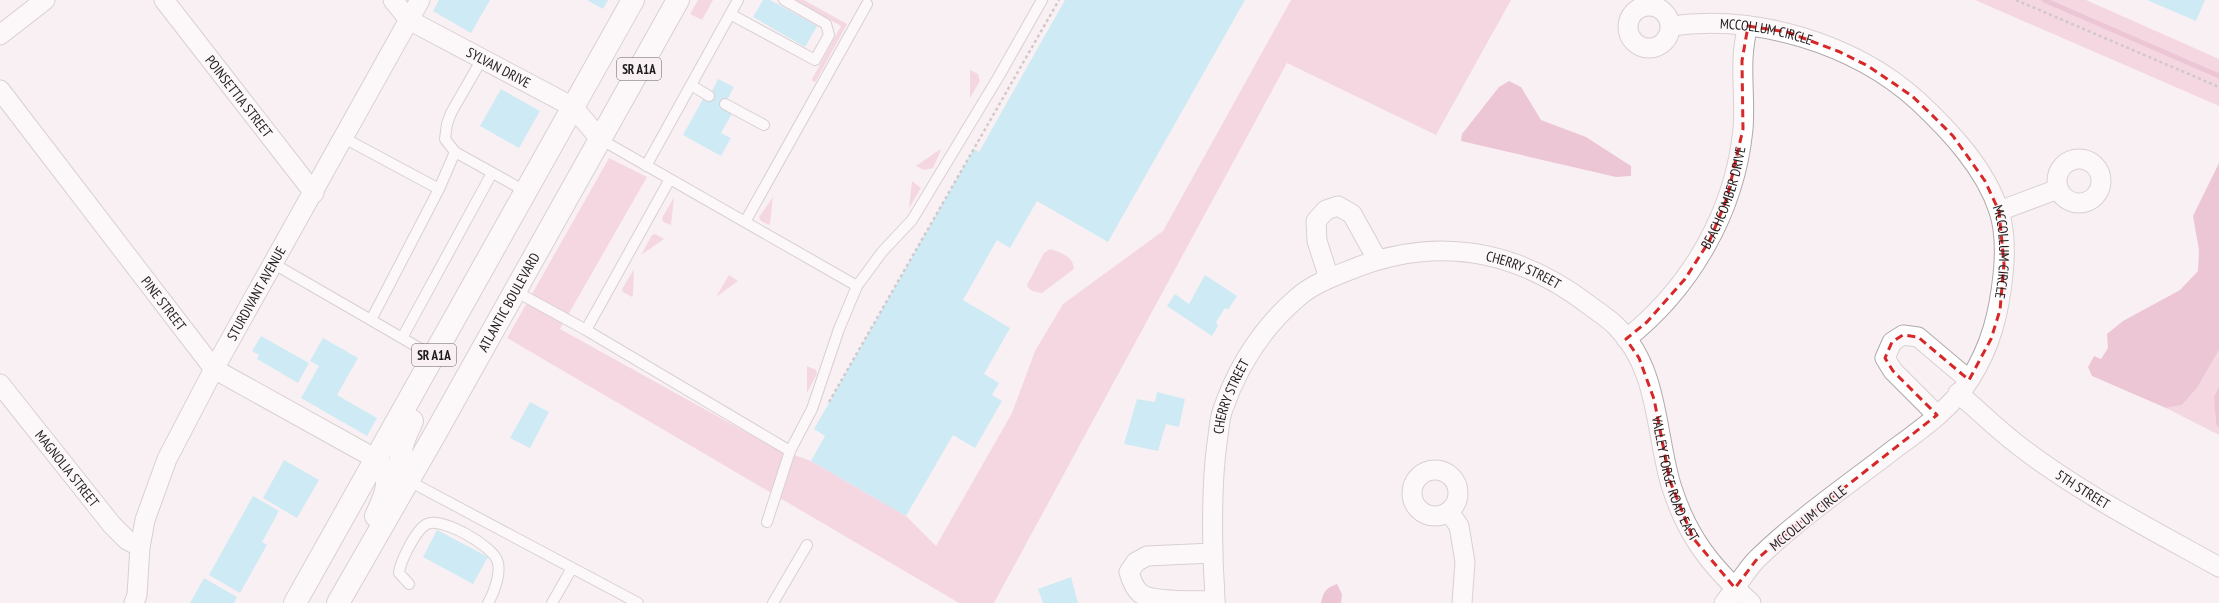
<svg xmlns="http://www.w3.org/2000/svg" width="2219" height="603" font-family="'PT Sans Narrow',sans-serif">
  <rect width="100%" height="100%" fill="#f9f0f3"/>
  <path fill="#f0b9ce" d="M698 0H713L702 20 690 14Z
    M795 0H804L847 24 816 81 813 82 812 79 841 26Z
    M1291 0H1511L1436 135 1287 63 994 603H959L507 338 609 158 647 177 560 329 775 448 811 461 906 516 936 546 1012 413 1035 351 1063 304 1163 231Z
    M1975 0H2086L2219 59V106Z
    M970 70 978 74 980 81 970 98Z
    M939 150H941L933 168 924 170 916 166Z
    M912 181 921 188 909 208Z
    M674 197 671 225 663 222 662 218Z
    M773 197 770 224 769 225 761 221 759 217Z
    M655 234 664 239 641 255 652 235Z
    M1050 249C1062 253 1073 256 1074 269L1042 293C1035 292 1029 291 1027 285L1044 253Z
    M634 269 633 295 632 297 623 292 622 289Z
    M729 275 738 281 716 297Z
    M2219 350V386L2214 397 2216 425 2219 428V435L2166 408 2182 405 2197 388Z
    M807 366 816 370 817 374 807 393Z"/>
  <path fill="#de93b1" d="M1509 81 1521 87 1541 120 1586 137 1631 166V176L1616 177 1461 141 1462 134 1499 87Z
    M2219 163V350L2197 388 2182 405 2166 408 2092 376 2088 367 2094 356 2101 359 2108 348 2107 334 2123 321 2180 290 2198 271 2199 250 2193 216Z
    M2219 386V428L2216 425 2214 397Z
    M1337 584 1342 594 1341 603H1321C1323 592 1326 588 1337 584Z"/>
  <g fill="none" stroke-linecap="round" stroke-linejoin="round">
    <path stroke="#de93b1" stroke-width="5" d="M2044 0 2219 76"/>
  </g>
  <path fill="#99e3f7" d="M439 0H490L471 33 433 11Z
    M587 0H608L603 9Z
    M763 0H770L817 26 805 47 753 17Z
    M1065 0H1245L1108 242 1037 201 1010 248 997 240 963 300 1010 328 984 374 999 383 992 395 1002 401 975 448 953 435 906 516 811 461 825 436 814 429 974 149 979 152Z
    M2147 0H2205L2196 21Z
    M718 79 734 87 723 107 733 112 721 133 731 138 721 156 683 135 704 97 708 99Z
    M501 89 540 111 519 148 480 126Z
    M1205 275 1237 296 1228 310 1225 308 1216 322 1218 326 1212 336 1167 306 1175 294 1189 304Z
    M261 336 309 363 298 383 257 359 259 355 252 351Z
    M323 338 358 358 337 395 377 418 367 436 301 398 319 366 310 361Z
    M1157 392 1185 399 1179 427 1166 424 1158 451 1124 444 1137 399 1155 402Z
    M530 402 549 412 530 448 510 438Z
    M284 460 319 480 297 518 263 498Z
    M253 496 279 511 262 542 267 545 240 593 209 575Z
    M437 530 488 557 473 584 423 557Z
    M1071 577 1078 603H1043L1038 589Z
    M204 578 237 597 234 603H190Z"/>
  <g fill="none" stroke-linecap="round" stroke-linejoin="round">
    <g stroke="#b0a8ab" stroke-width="12">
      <path id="lane" d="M730 14 815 60 829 35 826 24 784 0
        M482 59 451 113 447 124 445 139 455 152 439 189 371 320 402 338 492 173
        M691 85 709 96
        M725 104 764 125
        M344 138 439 189
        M600 139 857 286
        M455 152 525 191
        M646 166 738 0
        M745 222 867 4
        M274 264 371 320
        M515 291 586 330 790 451
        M586 330 670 179
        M402 338 433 356
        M409 481 638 603
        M767 522 790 451 812 409 839 329 857 286 882 252 912 220 999 76 1042 0
        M409 584 399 573C400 562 416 529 427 524 442 517 491 545 497 560 502 571 494 593 488 603
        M552 603 572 568
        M773 603 807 545"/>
    </g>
    <g stroke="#b0a8ab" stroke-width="21">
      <g id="street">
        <path id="s1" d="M164 0 314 193"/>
        <path id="s2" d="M393 0 409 20 573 107 600 139"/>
        <circle cx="1649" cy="27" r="21"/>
        <path id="s3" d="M1671 26C1755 14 1854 43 1918 101 1950 131 1985 168 1999 211 2005 230 2005 256 2003 275 1999 313 1991 346 1970 379 1952 408 1920 430 1893 450 1848 485 1798 519 1757 559 1744 572 1736 589 1724 603"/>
        <path d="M0 35 45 0"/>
        <path id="s4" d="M0 90 214 369 376 459"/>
        <circle cx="2079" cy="181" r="22"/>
        <path d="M1999 211 2058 189"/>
        <path d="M1329 278 1317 241 1316 221 1326 210 1338 206 1352 214 1377 259"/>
        <path id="s5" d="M1626 339C1691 288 1735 211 1743 129 1746 94 1738 62 1748 26"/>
        <path id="s6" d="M0 384 112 525 127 540 140 547"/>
        <path id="s7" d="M1958 393C1978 410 1997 429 2018 445 2080 493 2151 529 2219 567"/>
        <path d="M1937 415 1893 371 1885 358 1892 342 1903 335 1918 337 1969 380"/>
        <circle cx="1435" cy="493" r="23"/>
        <path d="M1449 512 1459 526 1465 562 1462 603"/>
        <path d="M1213 553 1147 556 1136 562 1129 572C1131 579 1134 588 1140 593 1152 603 1199 600 1215 601"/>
        <path id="s8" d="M134 603 137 595 140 547 145 520 167 459 214 369 420 0"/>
        <path id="s9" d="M1215 603C1215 586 1213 570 1213 553 1212 516 1212 480 1217 443 1219 432 1219 419 1223 409 1238 366 1262 328 1297 298 1311 285 1332 277 1350 270 1435 235 1516 249 1589 305 1598 312 1608 318 1616 326 1659 369 1655 431 1671 485 1687 537 1711 566 1751 603"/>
      </g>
    </g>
    <g stroke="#b0a8ab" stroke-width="24">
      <g id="highway">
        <path d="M376 459C395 479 386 494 376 516"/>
        <path d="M409 481C395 456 401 444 412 421"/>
        <path d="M295 603 633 0"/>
        <path id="s10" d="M338 603 435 434 678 0"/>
      </g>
    </g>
    <path stroke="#9f989a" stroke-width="2.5" stroke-dasharray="3 3" stroke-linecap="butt" d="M2016 0 2219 87
      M829 402 1059 0"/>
    <use href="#lane" stroke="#fff" stroke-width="10"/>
    <use href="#street" stroke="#fff" stroke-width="19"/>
    <use href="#highway" stroke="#fff" stroke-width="22"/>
  </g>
  <path d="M0 0H2219V603H0ZM1748 26 1787 32 1840 52 1868 66 1912 96 1931 114 1953 136 1985 181 1999 211 2004 264 2000 310 1991 339 1969 380 1918 337 1903 335 1892 342 1885 358 1893 371 1937 415 1798 524 1757 559 1735 588 1693 538 1670 481 1654 399 1639 358 1626 339 1647 322 1685 279 1710 240 1727 198 1743 129 1742 61Z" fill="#f9f0f3" fill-opacity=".55" fill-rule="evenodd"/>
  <path fill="none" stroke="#d62828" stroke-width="3" stroke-dasharray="8 5" stroke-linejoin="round" d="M1748 26 1787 32 1840 52 1868 66 1912 96 1931 114 1953 136 1985 181 1999 211 2004 264 2000 310 1991 339 1969 380 1918 337 1903 335 1892 342 1885 358 1893 371 1937 415 1798 524 1757 559 1735 588 1693 538 1670 481 1654 399 1639 358 1626 339 1647 322 1685 279 1710 240 1727 198 1743 129 1742 61Z"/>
  <g text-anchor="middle" stroke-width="4" stroke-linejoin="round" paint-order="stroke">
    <g fill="#f9f0f3" stroke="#615c5e" stroke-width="1">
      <rect x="617" y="58" width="44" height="22" rx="3"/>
      <rect x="412" y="344" width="44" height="22" rx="3"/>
    </g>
    <g font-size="13" font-weight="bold" fill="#201d1e">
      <text x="639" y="74">SR A1A</text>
      <text x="434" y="360">SR A1A</text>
    </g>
    <g font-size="14" fill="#201d1e" stroke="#f9f0f3">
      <text dy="5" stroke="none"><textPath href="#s3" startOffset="96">MCCOLLUM CIRCLE</textPath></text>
      <text dy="5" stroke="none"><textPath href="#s2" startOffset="127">SYLVAN DRIVE</textPath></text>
      <text dy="5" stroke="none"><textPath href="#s1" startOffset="122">POINSETTIA STREET</textPath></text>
      <text dy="5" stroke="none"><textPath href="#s5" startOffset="175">BEACHCOMBER DRIVE</textPath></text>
      <text dy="5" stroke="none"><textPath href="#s3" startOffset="445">MCCOLLUM CIRCLE</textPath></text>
      <text dy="5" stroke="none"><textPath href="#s9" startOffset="569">CHERRY STREET</textPath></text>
      <text dy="5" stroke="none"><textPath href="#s8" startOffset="337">STURDIVANT AVENUE</textPath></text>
      <text dy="5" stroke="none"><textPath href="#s10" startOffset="346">ATLANTIC BOULEVARD</textPath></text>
      <text dy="5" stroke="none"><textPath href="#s4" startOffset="269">PINE STREET</textPath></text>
      <text dy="5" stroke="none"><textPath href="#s9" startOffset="209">CHERRY STREET</textPath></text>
      <text dy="5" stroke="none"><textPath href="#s6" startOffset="108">MAGNOLIA STREET</textPath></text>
      <text dy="5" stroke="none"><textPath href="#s9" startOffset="844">VALLEY FORGE ROAD EAST</textPath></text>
      <text dy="5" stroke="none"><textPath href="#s7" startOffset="158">5TH STREET</textPath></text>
      <text transform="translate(1808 518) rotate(-39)" y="5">MCCOLLUM CIRCLE</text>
    </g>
  </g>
</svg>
